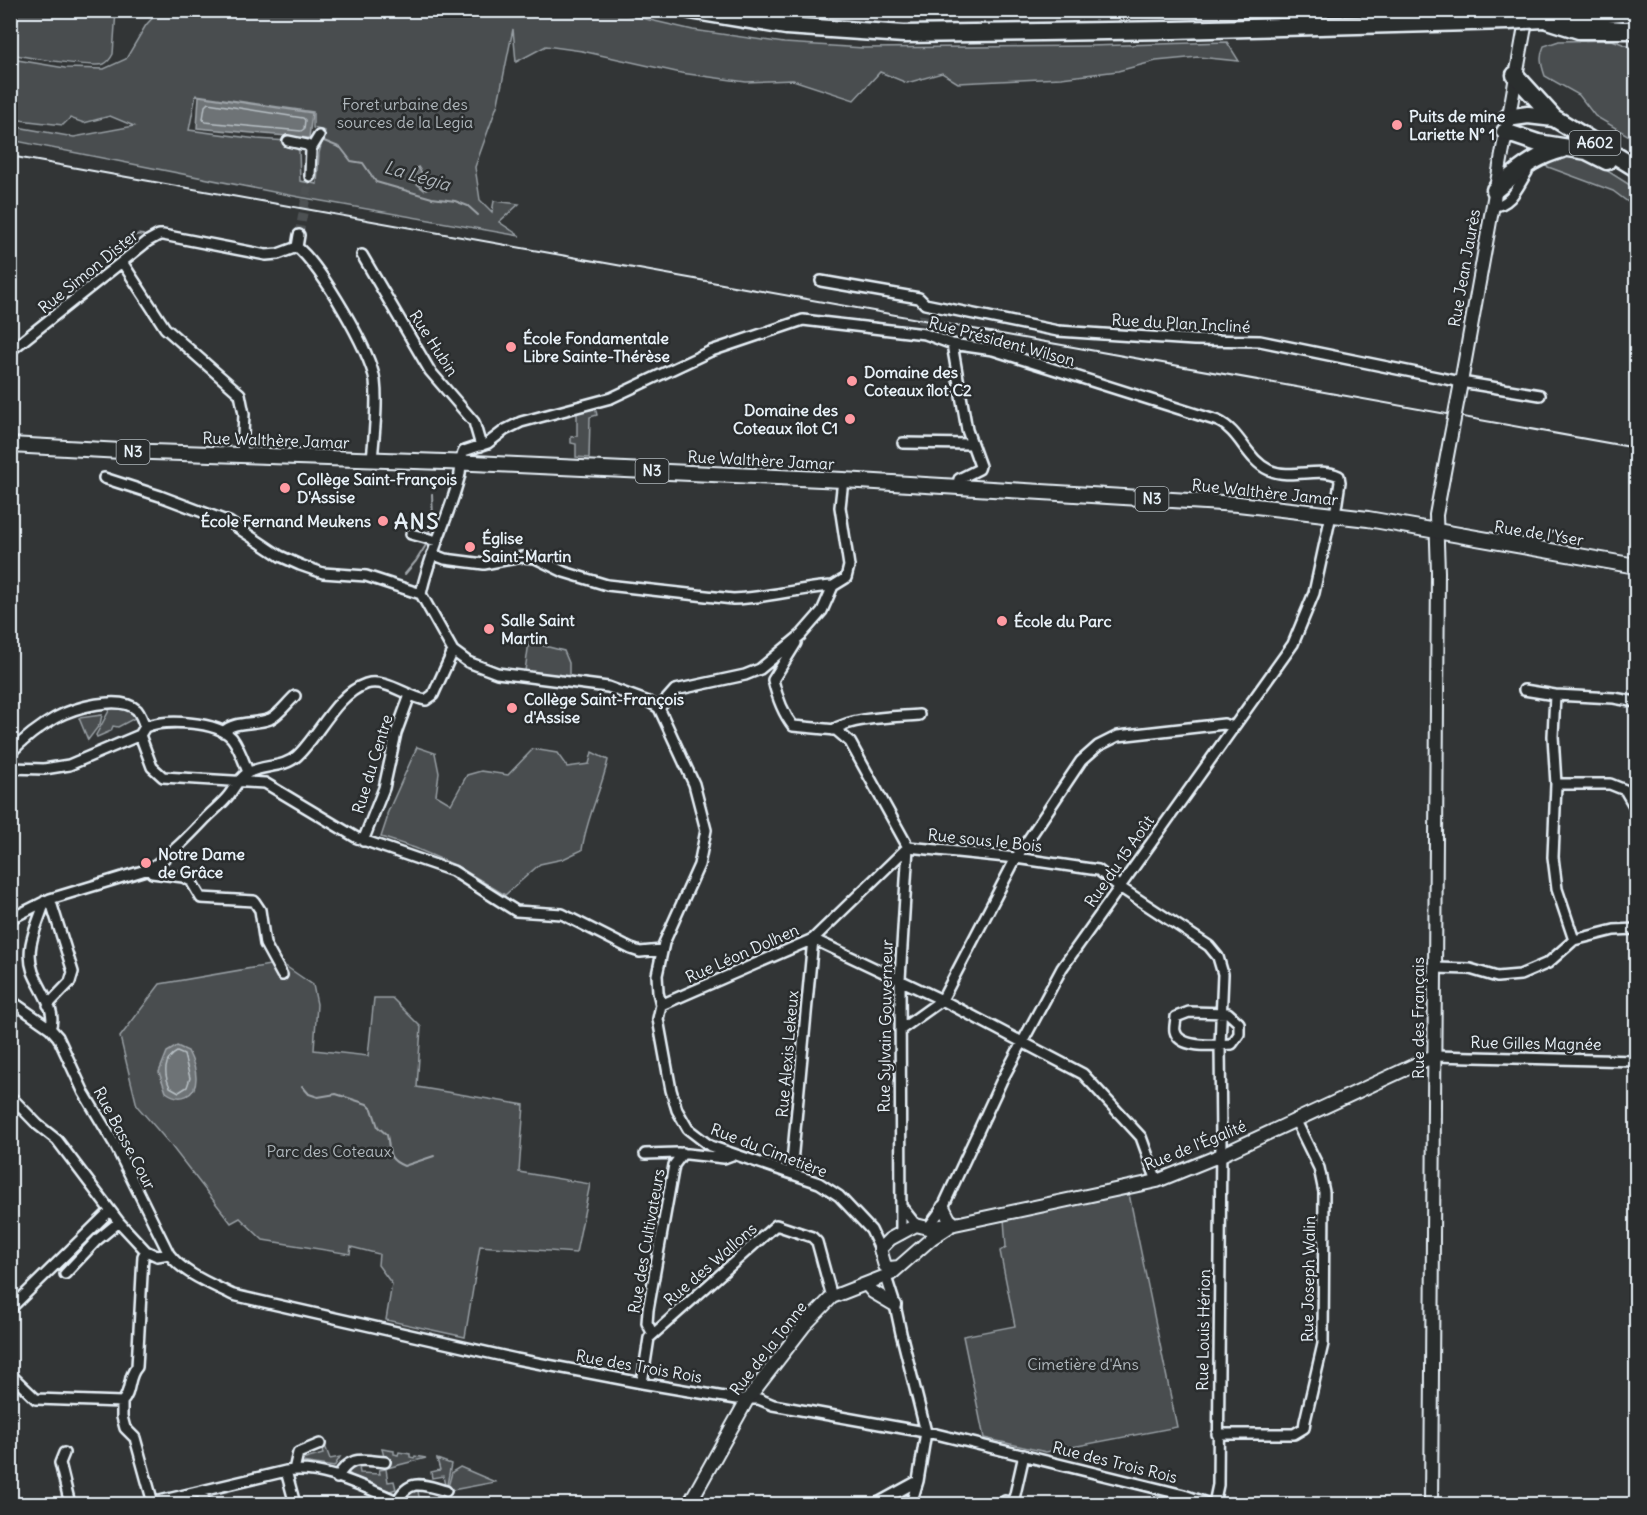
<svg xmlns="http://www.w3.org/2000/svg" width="1647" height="1515" font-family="Delius,sans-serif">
  <rect width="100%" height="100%" fill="#323536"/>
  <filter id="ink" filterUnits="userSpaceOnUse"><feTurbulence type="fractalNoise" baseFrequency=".0167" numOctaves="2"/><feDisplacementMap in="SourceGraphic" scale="12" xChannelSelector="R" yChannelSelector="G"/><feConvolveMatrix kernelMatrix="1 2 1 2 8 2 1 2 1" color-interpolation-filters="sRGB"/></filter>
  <g filter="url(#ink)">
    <path fill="#494d4f" stroke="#989fa4" stroke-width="1.5" fill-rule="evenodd" d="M607 10 693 30 784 43 864 48 1090 46 1227 42 1239 61 1198 57 1156 61 1118 71 1061 78 958 83 942 73 907 83 880 72 854 100 793 80 746 82 681 73 582 51 546 46 516 62 513 29 498 103 475 167 480 200 492 212 494 201 519 204 499 222 520 236 299 197 11 140V126L74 137 134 126 110 116 84 123 70 118 63 125 11 119V59L65 68 104 69 126 59 146 25 159 11ZM196 95 313 112V128L325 131 319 153 317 184 300 181 299 151 288 141 257 139 189 130Z
      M10 11H116L113 54C111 58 108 62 104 64 93 68 25 57 11 54Z
      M1612 40 1636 49V140L1595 116 1579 95 1545 76C1541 64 1539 57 1544 46L1559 41Z
      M1568 155 1592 161 1636 189V208L1613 191 1540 164Z
      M593 409 596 411 597 415 590 417 589 458 576 457V444L571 443V437L577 436V412Z
      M529 642 564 651 569 663V676L525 671Z
      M113 707C124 708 130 708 135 718L118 727 113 726 111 731 97 737 96 735 110 709Z
      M102 715 100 724 88 740 79 718Z
      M417 747 435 753 439 773 436 795 451 804 467 775 481 771 508 775 533 749 557 753 567 767 589 764 592 752 608 760C601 791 586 819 582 850L563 859 540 864 505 895 457 866 415 848 381 837 387 819V814Z
      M281 963 313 985 317 1004 314 1050 368 1056 374 998H392L421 1027 417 1087 524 1105 519 1172 590 1184 576 1253 480 1246 465 1337 386 1320 392 1284 378 1265 379 1254 351 1247 350 1254 263 1240 240 1218 231 1223 169 1143 137 1106 120 1037 160 984Z
      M1129 1194 1177 1427 1046 1452 984 1438 963 1336 1015 1326 1000 1251 1006 1247 1004 1219Z
      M320 1441 324 1443 330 1459 340 1457 334 1467 302 1462 304 1456 305 1459 323 1454Z
      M382 1449 394 1451V1454L398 1455 399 1452 410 1454V1457L414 1458 415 1456 426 1458 387 1468Z
      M437 1459 451 1464 446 1490 443 1476 432 1478 431 1472 440 1470Z
      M350 1466 359 1467 360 1473 380 1474 379 1470 386 1469 388 1482 394 1481 396 1489 390 1491 352 1476 348 1472Z
      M460 1467 495 1482 447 1491 452 1472Z
      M412 1490 418 1491 419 1497 437 1499 439 1498 438 1493H444L447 1504C433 1504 417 1507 407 1496L408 1492Z"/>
    <path fill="#6e7376" stroke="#9fa5aa" stroke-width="1.5" d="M199 96 312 113 309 138 197 128Z
      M418 167 431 187 424 190 417 184 411 174 413 170Z
      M177 1046 188 1051C192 1059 196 1069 196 1078 196 1097 180 1102 166 1092L159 1072 167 1052Z"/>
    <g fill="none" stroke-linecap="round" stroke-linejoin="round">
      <path stroke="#b7bfc4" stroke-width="1.5" d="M208 103 303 118 305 120 304 129 301 131 205 122 203 119 205 106Z
        M177 1052 184 1055 190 1078 187 1087 179 1092 170 1087C164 1075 163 1059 177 1052Z"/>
      <path stroke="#9fa5aa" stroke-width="2" d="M324 141 341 148 351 161 363 163 376 182 432 198 455 201 468 206 478 215
        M124 249C125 239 132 233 143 235
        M428 536 433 519 432 494
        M405 574 416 561 426 545
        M302 1086 309 1094 318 1097 336 1094 367 1104 372 1109 378 1127 387 1135C391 1151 385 1158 404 1166L434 1156"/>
      <path stroke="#4d5153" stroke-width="9" stroke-dasharray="9 4.5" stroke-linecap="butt" d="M299 235 310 176
        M922 324 924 311"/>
      <g stroke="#e8f1f8" stroke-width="14">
        <path id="street" d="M288 141 307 145 311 149 310 176
          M311 149 319 136
          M1492 206C1511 206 1518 186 1527 172
          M297 247C320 265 371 352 375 381 378 406 374 435 372 460
          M297 247 299 235
          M362 255 430 371 474 422 481 446
          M122 262 165 328 240 394 244 414 242 456
          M821 281 919 298 925 304 1058 331 1194 340 1260 341 1461 382 1540 395
          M952 344 967 430 980 466 979 469 959 479 957 488
          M10 351 148 241 159 235H163L266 255 278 254 297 247
          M903 443 971 444
          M104 478 160 496 229 522 280 556 300 565 323 573 366 576 421 594 453 651 468 662 497 673 608 687 649 702 659 708 694 784 706 830 699 865 664 943 657 975 658 992 661 1005 658 1019 671 1090 677 1110 688 1129 710 1146 819 1183 839 1196 871 1230 880 1249
          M411 534 437 541
          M432 554 445 559 484 564 522 557 535 558 564 572 607 585 733 599C767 598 799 588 833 586
          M421 594C429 554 449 517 459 478 462 469 459 459 464 451L488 443 505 430 521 422 611 398 711 351 803 320 925 334 952 344 993 350 1218 421C1240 431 1247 460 1269 470 1291 480 1318 466 1339 476L1340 482 1335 515
          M796 643 773 680C777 697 782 712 793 726L836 730 850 742 908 847
          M1524 690 1555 695
          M659 708 675 690 745 675 760 669 801 635 822 611 833 586 846 578 849 566 840 507 843 480
          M145 727C165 719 217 721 232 738 239 747 244 762 248 772
          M833 730C852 717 896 717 919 715
          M223 732C235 720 255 725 270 719 279 715 287 703 295 696
          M140 735 152 767 163 777 265 783 357 838 453 871 516 911 562 914 631 949 640 952 662 950
          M10 753C23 740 39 727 55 718 73 708 120 694 137 710 141 715 143 721 145 727L140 735 69 765 44 769 10 768
          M1556 784H1610L1625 790 1636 809
          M363 841 384 788 396 733 410 695
          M908 847 1016 858 1098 870 1121 888 1209 946 1218 957 1223 974 1220 1045 1221 1139 1218 1485 1214 1504
          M149 869 152 873 183 877 191 881 201 898 254 901 260 910 265 944 282 975
          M45 901C38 925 24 946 33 972 39 988 58 1011 50 1028
          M10 919 50 899 149 869C170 856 189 836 206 818 214 810 223 803 229 795 235 787 238 780 246 774 261 764 283 769 297 756 318 737 336 694 366 684 386 678 407 697 426 700L433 695 453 651
          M813 939 942 1000 1083 1074 1141 1137 1157 1181
          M1574 940 1557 889 1553 857 1556 784 1553 736 1555 695 1614 698 1636 702
          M1435 968 1470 969 1497 977 1520 975 1548 963 1574 940 1614 930 1636 929
          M10 1000 50 1028 58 1037 84 1093 115 1145 169 1254C184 1274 211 1284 233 1295L516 1359 642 1383 736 1399H759L773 1405 936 1434 1184 1495 1210 1504
          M48 1005 70 982 73 972 50 899
          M661 1005 813 939 908 847
          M1189 1012 1228 1013 1239 1023V1034L1232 1044C1218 1045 1179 1050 1175 1031 1174 1028 1176 1021 1176 1017Z
          M900 1030 942 1000 1016 858 1081 761 1098 746 1118 736 1224 724 1234 727
          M1434 1056 1636 1061
          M10 1096 38 1125 57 1140 119 1222 146 1251 157 1256 169 1254
          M645 1154 678 1153 724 1158 732 1155
          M791 1173 813 939
          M901 1206 916 1225
          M928 1228 943 1207 1001 1082 1062 968 1293 644 1314 593 1331 515
          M901 1234 900 979 908 847
          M65 1274 97 1240 119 1222
          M886 1277 895 1305 901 1333 926 1432 918 1481 911 1504
          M10 1309 110 1211
          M653 1334 647 1323 648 1310 674 1165 683 1153
          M10 1374 36 1399 122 1402
          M642 1383 649 1338 776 1225 812 1237 817 1242 832 1297
          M122 1402C132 1392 127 1377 137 1367L143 1256 146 1251
          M122 1402V1417L125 1428 135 1438 153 1503
          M1217 1434H1294L1304 1428 1305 1421 1323 1344 1324 1192 1319 1168 1295 1119
          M64 1453 60 1463 70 1504
          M294 1470 298 1453 320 1444
          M286 1471 295 1504
          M337 1478C350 1455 361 1460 385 1462
          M202 1492 205 1504
          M397 1502C409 1477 424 1485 446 1491
          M1013 1503 1024 1455
          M147 1504 286 1471C326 1465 368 1490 405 1504
          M876 1504 918 1481
          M1004 1504 1005 1501 1020 1504"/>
      </g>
      <g stroke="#e8f1f8" stroke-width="16">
        <path id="secondary" d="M1460 388 1528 10
          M943 1207 949 1219 955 1224
          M899 1267 890 1268 885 1266 880 1249 890 1239 916 1225 928 1228 955 1224 1157 1181 1221 1155 1434 1056
          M867 1285 873 1292 895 1305
          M689 1504 747 1400 804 1326 832 1297 891 1274 932 1238 949 1227
          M1431 1504 1438 572 1436 515 1450 440"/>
      </g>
      <g stroke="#e8f1f8" stroke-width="18">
        <path id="primary" d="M10 445 122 451 473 463 843 480 1238 504 1368 519 1636 566"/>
      </g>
      <g stroke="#e8f1f8" stroke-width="21">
        <path id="highway" d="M690 10 786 26 904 34 1173 30 1508 21
          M1551 18 1636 12
          M1544 19 1579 30H1636
          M1515 75 1554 118 1636 168
          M1507 118 1528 115 1554 118
          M1505 132 1538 143 1587 151 1607 161
          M1495 190C1520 170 1532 157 1563 149"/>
      </g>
      <use href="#street" stroke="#2a2d2e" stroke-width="9"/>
      <use href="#secondary" stroke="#2a2d2e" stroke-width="12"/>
      <use href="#primary" stroke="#2a2d2e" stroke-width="14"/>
      <use href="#highway" stroke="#2a2d2e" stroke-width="16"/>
      <path stroke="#e8f1f8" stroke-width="2" d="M10 156 1636 448"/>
      <g stroke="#e8f1f8" stroke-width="16" stroke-linecap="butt">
        <path id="secondary-bridge" d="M1450 440 1460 388"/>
      </g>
      <g stroke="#e8f1f8" stroke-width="21" stroke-linecap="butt">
        <path id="highway-bridge" d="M1508 21 1544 19"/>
      </g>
      <use href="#secondary-bridge" stroke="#2a2d2e" stroke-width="12"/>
      <use href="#highway-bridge" stroke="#2a2d2e" stroke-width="16"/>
    </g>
  </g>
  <g fill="#ff9aa2" stroke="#2a2d2e" stroke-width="2">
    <circle cx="1397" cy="125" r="6"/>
    <circle cx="511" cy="347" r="6"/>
    <circle cx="852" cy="381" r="6"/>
    <circle cx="850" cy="419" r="6"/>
    <circle cx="285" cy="488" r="6"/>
    <circle cx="383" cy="521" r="6"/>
    <circle cx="470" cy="547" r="6"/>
    <circle cx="1002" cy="621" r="6"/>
    <circle cx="489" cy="629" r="6"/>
    <circle cx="512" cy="708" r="6"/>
    <circle cx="146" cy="863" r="6"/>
  </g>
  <g text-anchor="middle" stroke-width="5" stroke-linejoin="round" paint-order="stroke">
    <g fill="#2a2d2e" stroke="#afb6bb" stroke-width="1.5">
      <rect x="1569.5" y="131" width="51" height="24" rx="4.5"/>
      <rect x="116.5" y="440" width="33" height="24" rx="4.5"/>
      <rect x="635.5" y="459" width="33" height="24" rx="4.5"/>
      <rect x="1135.5" y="487" width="33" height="24" rx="4.5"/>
    </g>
    <g font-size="15" font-weight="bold" fill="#e8f1f8">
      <text x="1595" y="148">A602</text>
      <text x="133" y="457">N3</text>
      <text x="652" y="476">N3</text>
      <text x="1152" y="504">N3</text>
    </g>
    <g font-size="16" fill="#b0b8bd" stroke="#2a2d2e">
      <text x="405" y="110">Foret urbaine des<tspan x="405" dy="18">sources de la Legia</tspan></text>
      <text x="329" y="1157">Parc des Coteaux</text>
      <text x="1083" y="1370">Cimetière d'Ans</text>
    </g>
    <g font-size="16" font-weight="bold" fill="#e8f1f8" stroke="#2a2d2e" text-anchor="start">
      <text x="1409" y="122">Puits de mine<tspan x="1409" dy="18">Lariette N° 1</tspan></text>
      <text x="523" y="344">École Fondamentale<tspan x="523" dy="18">Libre Sainte-Thérèse</tspan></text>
      <text x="864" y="378">Domaine des<tspan x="864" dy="18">Coteaux îlot C2</tspan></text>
      <text x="838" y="416" text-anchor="end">Domaine des<tspan x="838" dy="18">Coteaux îlot C1</tspan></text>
      <text x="297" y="485">Collège Saint-François<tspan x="297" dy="18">D'Assise</tspan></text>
      <text x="371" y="527" text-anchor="end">École Fernand Meukens</text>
      <text x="482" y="544">Église<tspan x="482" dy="18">Saint-Martin</tspan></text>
      <text x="501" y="626">Salle Saint<tspan x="501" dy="18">Martin</tspan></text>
      <text x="1014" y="627">École du Parc</text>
      <text x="524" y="705">Collège Saint-François<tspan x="524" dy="18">d'Assise</tspan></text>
      <text x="158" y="860">Notre Dame<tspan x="158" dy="18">de Grâce</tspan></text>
    </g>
    <g font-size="16" fill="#e8f1f8" stroke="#2a2d2e">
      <text transform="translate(1464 268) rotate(-80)" y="6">Rue Jean Jaurès</text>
      <text transform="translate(88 271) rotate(-39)" y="6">Rue Simon Dister</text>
      <text transform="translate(1181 323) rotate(3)" y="6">Rue du Plan Incliné</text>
      <text transform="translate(1002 341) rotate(15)" y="6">Rue Président Wilson</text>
      <text transform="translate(434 343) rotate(57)" y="6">Rue Hubin</text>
      <text transform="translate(276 440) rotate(2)" y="6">Rue Walthère Jamar</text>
      <text transform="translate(761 460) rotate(3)" y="6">Rue Walthère Jamar</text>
      <text transform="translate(1265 492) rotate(6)" y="6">Rue Walthère Jamar</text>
      <text transform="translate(1539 533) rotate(9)" y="6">Rue de l'Yser</text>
      <text transform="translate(372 764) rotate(-73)" y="6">Rue du Centre</text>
      <text transform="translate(985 840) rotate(6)" y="6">Rue sous le Bois</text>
      <text transform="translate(1119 861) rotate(-55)" y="6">Rue du 15 Août</text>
      <text transform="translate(742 953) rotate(-24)" y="6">Rue Léon Dolhen</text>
      <text transform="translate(1418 1018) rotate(-90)" y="6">Rue des Français</text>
      <text transform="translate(885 1026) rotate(-89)" y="6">Rue Sylvain Gouverneur</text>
      <text transform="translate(1536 1043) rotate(1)" y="6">Rue Gilles Magnée</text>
      <text transform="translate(787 1054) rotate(-85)" y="6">Rue Alexis Lekeux</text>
      <text transform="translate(125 1138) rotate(62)" y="6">Rue Basse Cour</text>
      <text transform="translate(1195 1145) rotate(-22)" y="6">Rue de l'Égalité</text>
      <text transform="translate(769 1150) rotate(21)" y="6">Rue du Cimetière</text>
      <text transform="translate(646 1241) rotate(-80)" y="6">Rue des Cultivateurs</text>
      <text transform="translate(710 1264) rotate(-41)" y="6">Rue des Wallons</text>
      <text transform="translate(1308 1279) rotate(-89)" y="6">Rue Joseph Walin</text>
      <text transform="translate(1203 1330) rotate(-89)" y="6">Rue Louis Hérion</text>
      <text transform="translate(768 1348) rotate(-52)" y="6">Rue de la Tonne</text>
      <text transform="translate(639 1366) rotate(10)" y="6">Rue des Trois Rois</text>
      <text transform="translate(1115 1462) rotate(14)" y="6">Rue des Trois Rois</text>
    </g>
    <g font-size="18" font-style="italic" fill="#b1b8be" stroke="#2a2d2e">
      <text transform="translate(417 176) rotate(16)" y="6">La Légia</text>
    </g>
    <g font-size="22" font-weight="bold" letter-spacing="1.5" fill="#e8f1f8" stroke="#2a2d2e">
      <text x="417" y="529">ANS</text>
    </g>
  </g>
  <rect width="1647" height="1515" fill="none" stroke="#2a2d2e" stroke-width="36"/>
  <rect x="18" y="18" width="1611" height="1479" fill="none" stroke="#e8f1f8" stroke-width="2" filter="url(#ink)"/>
</svg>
